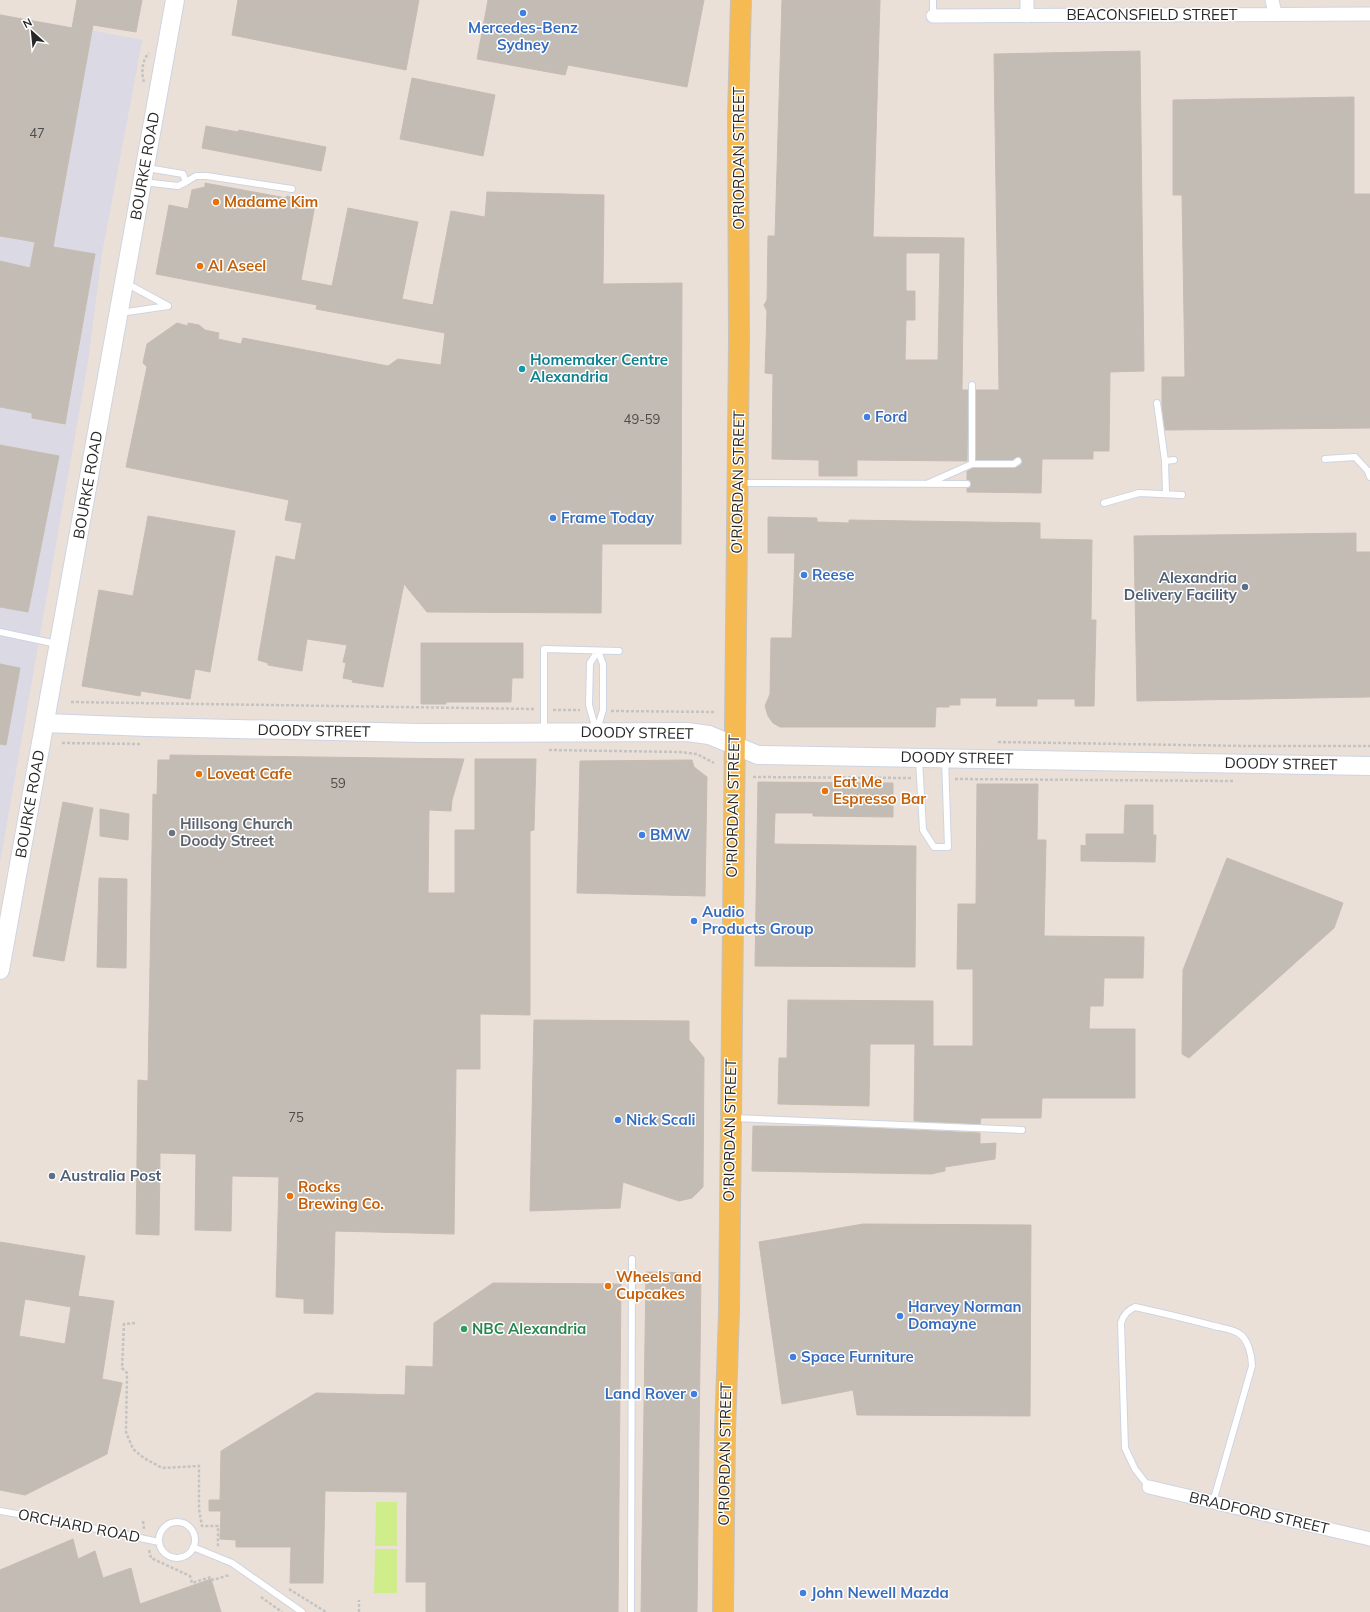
<svg xmlns="http://www.w3.org/2000/svg" width="1370" height="1612" font-family="Mulish,sans-serif">
  <rect width="100%" height="100%" fill="#ebe0d8"/>
  <path fill="#dbd9e3" d="M0 14 144 40 142 42 102 254 88 362 0 863Z"/>
  <path fill="#d0ed8c" d="M376 1502H397V1546H375Z
    M375 1549H397V1593H374Z"/>
  <path fill="#c2bcb4" stroke="#c6bcb2" fill-rule="evenodd" d="M77 0H142L136 32 93 25 53 247 95 254 65 424 32 418V413L0 407V261L30 268 35 242 0 236V15L72 28Z
    M238 0H419L406 70 232 35Z
    M488 0H704L687 87 568 65 565 75 477 59Z
    M782 0H880L873 237 964 238 962 390H968L967 461 857 460V476H819V460L772 459 773 374 765 373 767 311 764 305 767 300 768 236H775ZM906 253H940L938 360H905L906 320H915V291H906Z
    M1140 51 1144 371 1110 372 1109 451H1093V459H1042L1041 493 967 492V488L971 487V484L970 480H967V471L973 468H1014L1021 465 1022 461 1021 458 1018 457 1012 460H976V390H999L994 54Z
    M412 78 495 95 483 156 400 139Z
    M1354 97V194H1370V428L1165 430 1162 406V377H1185L1182 195H1173V100Z
    M206 126 238 132 239 130 326 147 321 171 202 148Z
    M205 183 286 198 287 196 306 200 305 203 315 205 301 280 332 286 348 208 418 222 402 299 433 305 451 211 485 217 487 192 604 195 603 284 682 283 681 544H602L601 613 427 612 404 584 383 687 352 682 353 680 343 678 346 663 343 662 347 645 307 639 302 671 268 665V663L258 660 276 556 295 560 302 523 285 520 289 500 126 467 147 367 143 363 147 344 177 323 188 326V323L199 325 205 330 219 333 218 339 241 344 243 338 388 366 398 359 441 365 445 333 316 309 317 305 156 274 169 205 188 209 192 190 205 187Z
    M0 445 59 456 28 612 0 607Z
    M148 516 235 531 210 672 195 669 190 699 141 691 140 696 82 686 99 590 133 596Z
    M768 517 817 518V522L849 523V520L1040 523V539L1092 540 1091 620H1096L1094 706H1075V699H1037V706H996L997 698H960V705H949V707H936L935 727H780L773 723 768 716 765 706 770 694 771 638H792L795 553H768Z
    M1356 533V552H1370V697L1137 701 1134 536Z
    M421 643H523V678H512L511 702H446V704H421Z
    M0 664 20 668 6 745 0 744Z
    M170 755 464 759 452 800 451 811 429 810 428 893H455V830H475V759H536L534 830 530 831V1015L480 1014V1069H456L454 1234 335 1231 333 1314 304 1313V1299L276 1297 279 1177 232 1176 231 1231 195 1230 196 1154 160 1153 159 1235 136 1234 138 1080 148 1081 153 794 157 795 158 760H170Z
    M692 760 694 767 707 777 705 896 577 893 580 761Z
    M758 782 893 783V817L813 816V813H775L774 844 916 846 915 967 755 966Z
    M977 784H1038L1037 840H1046L1044 936 1144 937 1143 978H1104L1103 1006H1090L1089 1029H1135V1098H1042L1041 1118H981L980 1124 914 1121 915 1044H870L869 1106 778 1104 779 1058H787L788 1000 933 1001V1046H973V969H957L958 904H976Z
    M63 802 93 808 64 961 33 956Z
    M1125 805H1153V835H1156L1155 862 1081 861V845L1086 846V834H1124Z
    M100 809 129 814 128 840 100 836Z
    M1227 858 1343 903 1334 928 1189 1058 1182 1054 1183 970Z
    M99 878 127 879 126 968 97 967Z
    M534 1020 689 1021V1040L704 1058 703 1187 692 1198 679 1201 623 1182 620 1208 530 1211Z
    M753 1126 846 1127 980 1133V1144L996 1143 995 1159 945 1167V1171L931 1174 752 1171Z
    M863 1224 1031 1225 1030 1416 857 1415 853 1390 782 1404 759 1242Z
    M0 1242 85 1256 78 1296 114 1301 102 1379 122 1383 107 1454 25 1495 0 1490ZM25 1299 71 1307 65 1344 19 1336Z
    M646 1272 701 1273 697 1612H641Z
    M493 1283 621 1284 618 1612H426V1582H406L407 1492 325 1491 323 1583H290L291 1547H236V1540L220 1539 221 1511H209V1500H220L221 1451 316 1393 405 1395 406 1366 433 1367 434 1323Z
    M73 1539 78 1559 95 1551 103 1578 131 1568 140 1604 211 1579 221 1612H0V1570Z"/>
  <g fill="none" stroke-linecap="round" stroke-linejoin="round">
    <g stroke="#cdd4e2" stroke-width="8">
      <path id="lane" d="M933 0V16
        M143 182 178 186 186 182 183 174 147 168
        M186 182 196 176H207L292 189
        M126 283 168 306
        M120 313 168 306
        M1157 403 1165 461
        M1325 459 1355 457 1368 471 1370 477
        M972 464H1014L1018 461
        M739 483 967 484
        M929 483 972 464V385
        M1166 494 1165 461 1174 460
        M1104 503 1139 493 1182 495
        M0 632 57 644
        M596 730 589 705 590 663 598 651
        M597 730 603 710V664L598 651
        M544 731V649L619 651
        M919 760 923 830 934 847H948L945 759
        M734 1118 1022 1130
        M1149 1487 1135 1469 1125 1448 1121 1323C1123 1315 1128 1310 1135 1307 1162 1313 1188 1319 1214 1326 1222 1328 1231 1329 1238 1333 1248 1338 1252 1356 1252 1366L1213 1502
        M0 1511 64 1522 159 1542
        M159 1540a18 18 0 1 1 36 0a18 18 0 1 1-36 0Z
        M193 1547 232 1563 302 1612
        M631 1612 632 1259"/>
    </g>
    <g stroke="#cdd4e2" stroke-width="15">
      <path id="street" d="M1027 0V16
        M1272 0 1275 14
        M933 16 1370 14
        M1149 1487 1370 1539"/>
    </g>
    <g stroke="#cdd4e2" stroke-width="20">
      <path id="secondary" d="M45 723 148 727 420 733 687 732 709 735 758 755 1370 766
        M0 970 175 0"/>
    </g>
    <g stroke="#c3c3c3" stroke-width="22">
      <path id="primary" d="M723 1612 725 1432 729 1312 739 340 738 116 741 0"/>
    </g>
    <path stroke="#c3c3c3" stroke-width="2.5" stroke-dasharray="3 2" stroke-linecap="butt" d="M144 82C141 73 142 60 149 53
      M71 702 534 709
      M553 710H580
      M611 711 715 712
      M998 742 1248 746H1370
      M62 743 140 744
      M549 750 680 752 697 754 714 763
      M753 777 912 778
      M955 779 1234 781
      M135 1323 124 1324 122 1368 127 1373 126 1432 133 1449 144 1458 162 1468 199 1466V1509L202 1526H218V1547
      M143 1521 144 1529
      M149 1550 151 1558 190 1576 192 1583 211 1577 213 1580 229 1575 230 1576
      M289 1589 326 1612
      M261 1597 282 1612
      M359 1612V1600"/>
    <use href="#lane" stroke="#fff" stroke-width="6"/>
    <use href="#street" stroke="#fff" stroke-width="13"/>
    <use href="#secondary" stroke="#fff" stroke-width="18"/>
    <use href="#primary" stroke="#f6ba52" stroke-width="20"/>
  </g>
  <g fill="#3f7fe0" stroke="#fff" stroke-width="1.5">
    <circle cx="523" cy="13" r="4"/>
    <circle cx="867" cy="417" r="4"/>
    <circle cx="553" cy="518" r="4"/>
    <circle cx="804" cy="575" r="4"/>
    <circle cx="642" cy="835" r="4"/>
    <circle cx="694" cy="921" r="4"/>
    <circle cx="618" cy="1120" r="4"/>
    <circle cx="900" cy="1316" r="4"/>
    <circle cx="793" cy="1357" r="4"/>
    <circle cx="694" cy="1394" r="4"/>
    <circle cx="803" cy="1593" r="4"/>
  </g>
  <g fill="#e8710a" stroke="#fff" stroke-width="1.5">
    <circle cx="216" cy="202" r="4"/>
    <circle cx="200" cy="266" r="4"/>
    <circle cx="199" cy="774" r="4"/>
    <circle cx="825" cy="791" r="4"/>
    <circle cx="290" cy="1196" r="4"/>
    <circle cx="608" cy="1286" r="4"/>
  </g>
  <circle fill="#0f9aa8" stroke="#fff" stroke-width="1.5" cx="522" cy="369" r="4"/>
  <g fill="#5c6f8a" stroke="#fff" stroke-width="1.5">
    <circle cx="1245" cy="587" r="4"/>
    <circle cx="52" cy="1176" r="4"/>
  </g>
  <circle fill="#6b7280" stroke="#fff" stroke-width="1.5" cx="172" cy="833" r="4"/>
  <circle fill="#2e9e5b" stroke="#fff" stroke-width="1.5" cx="464" cy="1329" r="4"/>
  <g text-anchor="middle" stroke-width="3" stroke-linejoin="round" paint-order="stroke">
    <g font-size="13" fill="#4e4c4a">
      <text x="37" y="138">47</text>
      <text x="642" y="424">49-59</text>
      <text x="338" y="788">59</text>
      <text x="296" y="1122">75</text>
    </g>
    <g font-size="15" fill="#272727" stroke="#fff">
      <text x="1152" y="20">BEACONSFIELD STREET</text>
      <text transform="translate(739 158) rotate(-90)" y="5">O'RIORDAN STREET</text>
      <text transform="translate(145 166) rotate(-80)" y="5">BOURKE ROAD</text>
      <text transform="translate(738 482) rotate(-89)" y="5">O'RIORDAN STREET</text>
      <text transform="translate(88 485) rotate(-80)" y="5">BOURKE ROAD</text>
      <text transform="translate(314 731) rotate(1)" y="5">DOODY STREET</text>
      <text transform="translate(637 733) rotate(1)" y="5">DOODY STREET</text>
      <text transform="translate(957 758) rotate(1)" y="5">DOODY STREET</text>
      <text transform="translate(1281 764) rotate(1)" y="5">DOODY STREET</text>
      <text transform="translate(30 804) rotate(-80)" y="5">BOURKE ROAD</text>
      <text transform="translate(733 806) rotate(-89)" y="5">O'RIORDAN STREET</text>
      <text transform="translate(730 1130) rotate(-89)" y="5">O'RIORDAN STREET</text>
      <text transform="translate(725 1454) rotate(-89)" y="5">O'RIORDAN STREET</text>
      <text transform="translate(1259 1513) rotate(13)" y="5">BRADFORD STREET</text>
      <text transform="translate(79 1526) rotate(11)" y="5">ORCHARD ROAD</text>
    </g>
    <g font-size="15" font-weight="bold" fill="#366cbe" stroke="#fff" text-anchor="start">
      <text x="523" y="33" text-anchor="middle">Mercedes-Benz<tspan x="523" dy="17">Sydney</tspan></text>
      <text x="875" y="422">Ford</text>
      <text x="561" y="523">Frame Today</text>
      <text x="812" y="580">Reese</text>
      <text x="650" y="840">BMW</text>
      <text x="702" y="917">Audio<tspan x="702" dy="17">Products Group</tspan></text>
      <text x="626" y="1125">Nick Scali</text>
      <text x="908" y="1312">Harvey Norman<tspan x="908" dy="17">Domayne</tspan></text>
      <text x="801" y="1362">Space Furniture</text>
      <text x="686" y="1399" text-anchor="end">Land Rover</text>
      <text x="811" y="1598">John Newell Mazda</text>
    </g>
    <g font-size="15" font-weight="bold" fill="#c56008" stroke="#fff" text-anchor="start">
      <text x="224" y="207">Madame Kim</text>
      <text x="208" y="271">Al Aseel</text>
      <text x="207" y="779">Loveat Cafe</text>
      <text x="833" y="787">Eat Me<tspan x="833" dy="17">Espresso Bar</tspan></text>
      <text x="298" y="1192">Rocks<tspan x="298" dy="17">Brewing Co.</tspan></text>
      <text x="616" y="1282">Wheels and<tspan x="616" dy="17">Cupcakes</tspan></text>
    </g>
    <g font-size="15" font-weight="bold" fill="#0d838f" stroke="#fff" text-anchor="start">
      <text x="530" y="365">Homemaker Centre<tspan x="530" dy="17">Alexandria</tspan></text>
    </g>
    <g font-size="15" font-weight="bold" fill="#4e5e75" stroke="#fff" text-anchor="end">
      <text x="1237" y="583">Alexandria<tspan x="1237" dy="17">Delivery Facility</tspan></text>
      <text x="60" y="1181" text-anchor="start">Australia Post</text>
    </g>
    <g font-size="15" font-weight="bold" fill="#5b616d" stroke="#fff" text-anchor="start">
      <text x="180" y="829">Hillsong Church<tspan x="180" dy="17">Doody Street</tspan></text>
    </g>
    <g font-size="15" font-weight="bold" fill="#27864d" stroke="#fff" text-anchor="start">
      <text x="472" y="1334">NBC Alexandria</text>
    </g>
  </g>
  <g transform="translate(32 32) rotate(333)" stroke="#ffffff" stroke-width="3" paint-order="stroke">
  <path d="M0-3L7 15L0 10L-7 15Z" fill="#272727"/>
  <text y="-6" font-size="11" font-weight="bold" text-anchor="middle" fill="#272727">N</text>
  </g>
</svg>
